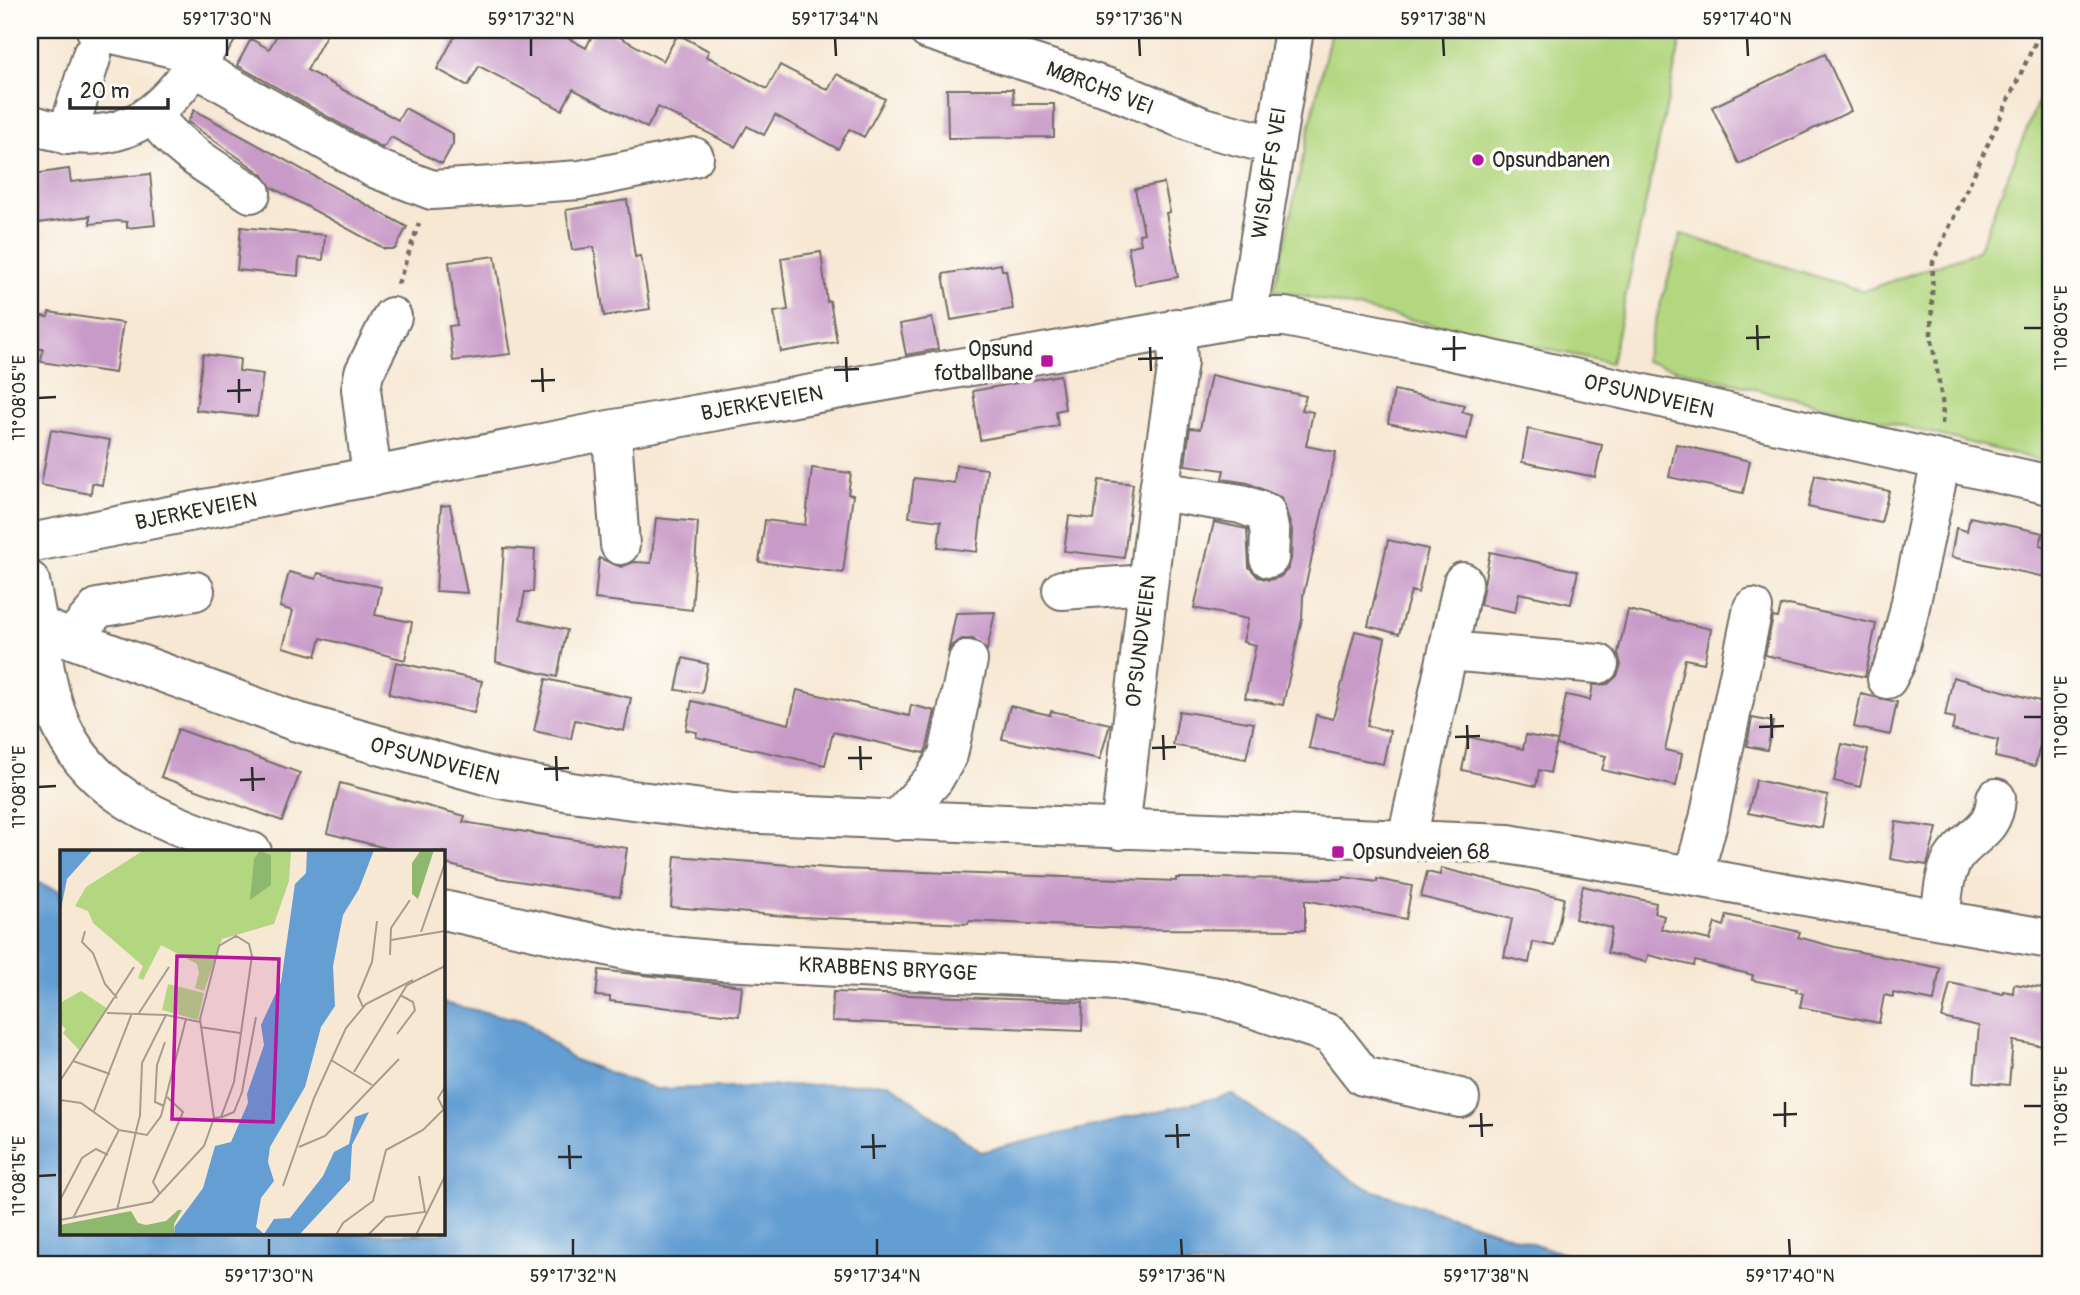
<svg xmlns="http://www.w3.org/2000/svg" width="2080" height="1295" font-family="Pangolin,sans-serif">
  <rect width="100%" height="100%" fill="#fdfcf7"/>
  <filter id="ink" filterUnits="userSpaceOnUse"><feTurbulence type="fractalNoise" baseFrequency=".0143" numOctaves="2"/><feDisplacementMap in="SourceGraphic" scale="14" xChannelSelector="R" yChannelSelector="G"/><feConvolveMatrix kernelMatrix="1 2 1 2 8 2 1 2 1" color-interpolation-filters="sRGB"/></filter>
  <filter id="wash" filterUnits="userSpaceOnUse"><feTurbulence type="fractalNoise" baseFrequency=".00686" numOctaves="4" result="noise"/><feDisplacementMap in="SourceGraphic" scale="28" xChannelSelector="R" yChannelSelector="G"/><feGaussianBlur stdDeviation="1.57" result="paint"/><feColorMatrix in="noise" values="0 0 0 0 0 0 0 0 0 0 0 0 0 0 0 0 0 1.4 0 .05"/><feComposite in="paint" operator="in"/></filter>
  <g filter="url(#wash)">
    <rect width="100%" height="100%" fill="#f7e8d4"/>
    <path fill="#b3d780" stroke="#6f8156" stroke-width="2" d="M1331 30H1683L1611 363 1274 290Z
      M2050 71V463L1644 361 1681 234 1863 291 1978 251Z"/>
    <path fill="#649ed3" stroke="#48647f" stroke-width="2" d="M30 880 61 891V1234H443V1003L525 1021 572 1059 655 1089 889 1083 981 1152 1232 1094 1363 1187 1598 1265H30Z"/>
    <g id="blocks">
      <path fill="#c89ac8" d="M280 30H329L307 70 398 120 405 108 453 134V144L442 164 391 137 383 148 237 65 251 39 269 49Z
        M458 30H553L586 48 595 30H607L663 61 678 34 709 51 706 56 767 89 780 65 828 90 837 74 885 99 864 137 849 129 838 149 775 115 764 135 747 126 735 147 658 107 647 128 573 89 562 110 479 66 468 86 437 69Z
        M1825 54 1851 111 1739 164 1712 107Z
        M947 89H1013L1014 104H1054V137L948 138Z
        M194 110 407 227 395 249H385L271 187 263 175 188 122Z
        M69 169 71 182 150 174 155 225 127 228V222L118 221 90 224V216L38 223 33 174Z
        M1164 183 1170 212 1166 213 1178 277 1135 285 1128 247 1141 244 1139 234 1144 233 1135 189Z
        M627 200 635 257 640 256 643 267 650 309 604 316 594 247 572 250 566 210Z
        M241 227 325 235 323 260 299 258 298 276 237 270Z
        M821 252 827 302 830 301 837 342 781 352 774 312 788 310 781 258Z
        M495 256 511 354 453 361 449 326 457 325 449 262Z
        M1001 264 1002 270H1006L1013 309 951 320 943 274Z
        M49 312 123 323 115 373 41 362 43 349 30 348V314L48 317Z
        M932 318 938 349 906 355 900 324Z
        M203 354 240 359 239 371 263 374 257 417 196 410Z
        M1060 375 1065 409 1056 411 1058 426 980 440 973 391Z
        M1211 375 1306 396 1302 410 1313 412 1306 446 1336 452 1303 596 1302 619 1283 705 1245 698 1256 645 1243 642 1248 619 1194 608 1214 522 1247 529 1249 567 1258 577 1269 580 1280 577 1288 569 1291 559 1292 530 1282 498 1248 483 1222 479 1224 470 1185 465 1190 428 1200 429Z
        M1394 390 1464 405 1462 412 1472 414 1467 439 1388 423Z
        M1528 429 1602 445 1595 477 1522 462Z
        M51 430 110 440 102 485 92 483 91 494 41 485Z
        M1676 444 1750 461 1743 493 1669 477Z
        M956 465 987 469 977 552 938 547 941 521 909 517 914 478 954 483Z
        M812 468 851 473 848 494 853 495 843 573 759 562 765 520 805 525Z
        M1815 475 1889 491 1881 523 1808 507Z
        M1099 480 1133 484 1124 558 1064 551 1069 516 1094 519Z
        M450 505 467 593 436 591 441 506Z
        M1970 517 2043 533 2040 545 2050 548V578L1951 557 1956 528 1967 531Z
        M656 518 698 522 692 610 595 599 599 558 621 567 634 562 651 563Z
        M1388 540 1428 549 1418 593 1411 591 1399 634 1368 626Z
        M504 548 535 550 533 592H525L520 619 567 630 557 677 496 662Z
        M1490 552 1578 571 1571 604 1519 593 1515 612 1480 605Z
        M289 572 316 579 318 573 381 587 375 615 412 622 405 660 321 638 316 656 283 647 293 611 280 607Z
        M1789 605 1876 624 1865 677 1765 655 1773 617 1778 618 1781 606Z
        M1628 610 1711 629 1704 663 1685 659 1665 750 1682 754 1676 786 1602 770 1606 756 1557 745 1566 695 1590 700 1593 685 1608 684 1617 676 1621 665 1618 653Z
        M995 612 987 650 973 639H962L952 645 948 653 956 613Z
        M1355 631 1385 638 1367 726 1390 731 1383 764 1309 748 1316 715 1333 719Z
        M683 658 708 664 702 693 676 690Z
        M396 662 482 681 474 713 389 694Z
        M1953 677 2050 704 2035 766 1995 757 1998 740 1952 730 1955 718 1945 716Z
        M546 679 631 698 624 731 575 720 571 739 534 731Z
        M797 690 909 716 911 705 935 711 927 747 924 753 833 732 825 765 696 737 697 732 686 730 692 701 789 724Z
        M1861 694 1897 702 1890 735 1854 727Z
        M1010 706 1050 715 1051 711 1110 724 1100 759 1002 739Z
        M1179 711 1254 723 1246 759 1173 745Z
        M1752 718 1773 722 1767 750 1747 746Z
        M178 729 300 773 282 821 161 777Z
        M1526 735 1557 741 1550 773 1539 770 1536 786 1462 770 1469 737 1523 749Z
        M1842 744 1868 750 1860 787 1834 781Z
        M1756 780 1828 796 1822 828 1748 813Z
        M340 783 465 816 463 822 627 848 620 897 498 878 443 863V852H401L327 833Z
        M1896 822 1937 828 1927 865 1890 859Z
        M675 856 841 869 1176 881V878L1343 879 1344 877 1377 882V879L1412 886 1406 919 1305 900V930L1131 929 969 921 968 924 800 917 671 907Z
        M1441 868 1564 898 1554 946 1533 942 1529 963 1504 957 1512 919 1421 897 1427 872 1440 875Z
        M1583 886 1656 903 1654 913 1664 916 1661 929 1710 940 1715 923 1724 926 1727 915 1800 932 1798 937 1835 947 1940 968 1934 1001 1893 993V997L1884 995 1879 1023 1800 1007 1803 993 1796 992 1797 989 1752 980 1753 975 1695 961 1694 966 1648 955 1646 962 1607 953 1612 928 1575 919Z
        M599 970 742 986 739 1016 610 1001V997L596 996Z
        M1950 983 2003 994V991L2013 993 2014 984 2050 989V1047L2013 1041 2009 1085 1974 1082 1979 1026 1942 1018Z
        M833 992 1083 1002 1082 1031 832 1021Z"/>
    </g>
  </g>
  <g filter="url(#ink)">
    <use href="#blocks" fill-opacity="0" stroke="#726d66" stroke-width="2"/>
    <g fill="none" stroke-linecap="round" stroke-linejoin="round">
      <g stroke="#726d66" stroke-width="42">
        <path id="minor" d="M96 30 203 55
          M928 30 1112 89 1203 127 1273 145
          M195 67 374 168 432 190 580 180 694 157
          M152 113C175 149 216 170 251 193
          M30 124C129 157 169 110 218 30
          M67 135 92 55
          M1247 317 1294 30
          M609 430 613 449 620 545
          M372 477 361 389 364 373 392 317
          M1159 491 1241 504 1266 513 1270 534 1269 558
          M30 543 609 430 1247 317H1285L1399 339 2050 485
          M30 581 38 625 58 634 294 721 496 778 571 792 733 813 1508 844 2050 939
          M1062 590 1148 584
          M38 625C43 659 47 693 61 725 95 802 180 828 252 852
          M72 638 98 608 195 591
          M1448 651 1599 664
          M1887 679 1895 664 1908 616 1941 461
          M896 821 934 779 948 755 968 660
          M1120 830 1159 491 1178 362 1176 328
          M1407 839 1463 582
          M1693 876 1709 819 1753 608
          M443 910 639 953 722 961 1117 981 1218 997 1330 1034 1363 1076 1460 1098
          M1940 919C1943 899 1943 876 1953 859 1969 834 1994 833 1996 798"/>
      </g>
      <path stroke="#726d66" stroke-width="4.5" stroke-dasharray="5 5" stroke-linecap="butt" d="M398 284 419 223
        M1942 424 1943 406 1931 335 1933 262 2041 30"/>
      <use href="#minor" stroke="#fff" stroke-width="38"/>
    </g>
  </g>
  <path fill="none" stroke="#2b2b2b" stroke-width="2.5" d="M227 38V56M531 38V56M835 38 836 56M1139 38 1140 56M1443 38 1444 56M1747 38 1748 56M1757 325 1758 350M2024 328H2042M1454 336V361M1746 338 1770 337M1150 347 1151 371M1442 349 1466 348M846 357 847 382M1138 359 1163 358M542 368 543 392M834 370 859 369M239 379V403M531 381 555 380M227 391 251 390M38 398 56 397M1771 714 1772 738M2024 717H2042M1467 725 1468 749M1759 727 1784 726M1163 735 1164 760M1455 737 1480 736M860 746 861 770M1152 748 1176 747M556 756 557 781M848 758H872M252 767 253 791M544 769 569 768M240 780 265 779M38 787 56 786M1785 1102V1127M2024 1106H2042M1481 1113 1482 1137M1773 1115 1797 1114M1177 1124 1178 1148M1469 1126 1493 1125M873 1134 874 1159M1165 1136 1190 1135M569 1145 570 1169M861 1147 886 1146M558 1157H582M38 1176 56 1175M269 1239V1256M573 1239V1256M877 1239V1256M1181 1239 1182 1256M1485 1239 1486 1256M1789 1239 1790 1256"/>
  <g fill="#b5179e" stroke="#fdfcf7" stroke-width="2.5">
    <circle cx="1478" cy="160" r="7"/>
    <rect x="1040" y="354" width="14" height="14" rx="3.5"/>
    <rect x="1331" y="845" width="14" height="14" rx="3.5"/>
  </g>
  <g text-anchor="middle" stroke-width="7" stroke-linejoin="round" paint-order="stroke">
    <g font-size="21" fill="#2b2b2b" stroke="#fdfcf7">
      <text transform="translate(1100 88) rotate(21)" y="7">MØRCHS VEI</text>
      <text transform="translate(1269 173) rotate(-81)" y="7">WISLØFFS VEI</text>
      <text transform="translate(1649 396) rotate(13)" y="7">OPSUNDVEIEN</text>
      <text transform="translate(762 403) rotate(-10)" y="7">BJERKEVEIEN</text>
      <text transform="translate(196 511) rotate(-11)" y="7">BJERKEVEIEN</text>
      <text transform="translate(1141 641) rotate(-83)" y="7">OPSUNDVEIEN</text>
      <text transform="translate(435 761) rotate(15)" y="7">OPSUNDVEIEN</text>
      <text transform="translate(888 969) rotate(3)" y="7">KRABBENS BRYGGE</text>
    </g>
    <g font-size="21" fill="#2b2b2b" stroke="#fdfcf7" text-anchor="start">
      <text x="1492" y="167">Opsundbanen</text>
      <text x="1033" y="356" text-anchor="end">Opsund<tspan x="1033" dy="24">fotballbane</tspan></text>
      <text x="1352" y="859">Opsundveien 68</text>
    </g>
  </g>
  <g transform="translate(60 850)">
    <rect width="385" height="385" fill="#f7e8d4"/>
    <path d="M84 0H231L229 31 214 74 162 89 144 141 135 138 139 123 137 114 101 95 83 130 78 128 83 116 33 73 28 61 15 56 26 37ZM108 134 144 143 138 170 102 160ZM21 141 48 159 19 200 3 183 6 179 0 174V153Z" fill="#b3d780"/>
    <path d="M361 0H374L358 49 352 44V13ZM200 1 211 5V35L190 50 194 9ZM118 360H122L114 374 115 385H0V375L71 361 78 373 86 375 106 371Z" fill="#8eb86e"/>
    <path d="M0 0H33L7 29 0 64ZM247 0H314L299 39 283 65 273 116 275 156 261 177 245 237 210 297 208 312 214 331 201 348 196 377 204 384 214 369 230 368 263 326 274 302 289 294 295 267 309 262 292 295 290 330 239 385H114L115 376 143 338 155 296 171 292 188 253 187 244 204 195 201 175 221 132 235 34 246 23Z" fill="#649ed3"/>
    <path fill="none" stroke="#a59c90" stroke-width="2" d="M25 81 22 92 33 103 45 134 57 148M361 82 385 13M331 90 385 81M330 105 331 78 350 50M303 157 298 146 312 112 317 71M47 163 106 165 140 172M79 163 109 117M140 177 180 183M337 184 355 160 353 152 340 145M271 210 312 235M13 211 50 224M294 222 347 135 385 116M0 231 74 117M0 250 21 253 59 280 87 285 101 266 126 169M104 256 95 252 97 215 105 192M384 260 378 248 385 237M34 261 72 163M162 267 174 262 182 242 196 167M239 297 265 286 339 209M223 336 254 248 286 178 306 154 353 130M100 344 93 332 123 262 107 247M0 350 22 308 36 299 48 305M57 360 80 265 82 213 106 165M13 368 59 280M0 370 92 352 144 296 154 268 140 169 159 96 176 86 189 94 192 106 174 232 161 267 154 268M276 385 283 373 313 351 326 300 363 280 383 260M308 385 326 367 365 362 359 326M356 385 385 326"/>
    <path fill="#b5179e" fill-opacity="0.15" stroke="#b5179e" stroke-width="3.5" d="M117 106 219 109 213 272 112 269Z"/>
    <rect width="385" height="385" fill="none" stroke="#2b2b2b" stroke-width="3.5"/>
  </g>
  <rect width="2080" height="1295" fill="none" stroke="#fdfcf7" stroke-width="77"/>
  <path d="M70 98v10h98v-10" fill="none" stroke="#2b2b2b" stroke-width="3.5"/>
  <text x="80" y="98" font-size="21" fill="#2b2b2b" stroke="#fdfcf7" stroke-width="5" paint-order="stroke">20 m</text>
  <rect x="38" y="38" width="2004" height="1218" fill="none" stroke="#2b2b2b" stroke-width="2.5"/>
  <g font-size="18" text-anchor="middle" fill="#2b2b2b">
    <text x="227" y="25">59°17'30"N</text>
    <text x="531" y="25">59°17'32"N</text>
    <text x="835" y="25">59°17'34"N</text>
    <text x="1139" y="25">59°17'36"N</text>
    <text x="1443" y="25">59°17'38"N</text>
    <text x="1747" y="25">59°17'40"N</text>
    <text transform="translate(2061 328) rotate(-90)" y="6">11°08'05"E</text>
    <text transform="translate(19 398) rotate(-90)" y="6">11°08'05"E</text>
    <text transform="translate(2061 717) rotate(-90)" y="6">11°08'10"E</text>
    <text transform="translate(19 787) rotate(-90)" y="6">11°08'10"E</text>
    <text transform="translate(2061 1106) rotate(-90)" y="6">11°08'15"E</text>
    <text transform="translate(19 1176) rotate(-90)" y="6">11°08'15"E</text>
    <text x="269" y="1282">59°17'30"N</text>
    <text x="573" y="1282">59°17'32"N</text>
    <text x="877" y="1282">59°17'34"N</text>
    <text x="1182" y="1282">59°17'36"N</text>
    <text x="1486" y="1282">59°17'38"N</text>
    <text x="1790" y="1282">59°17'40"N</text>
  </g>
</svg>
